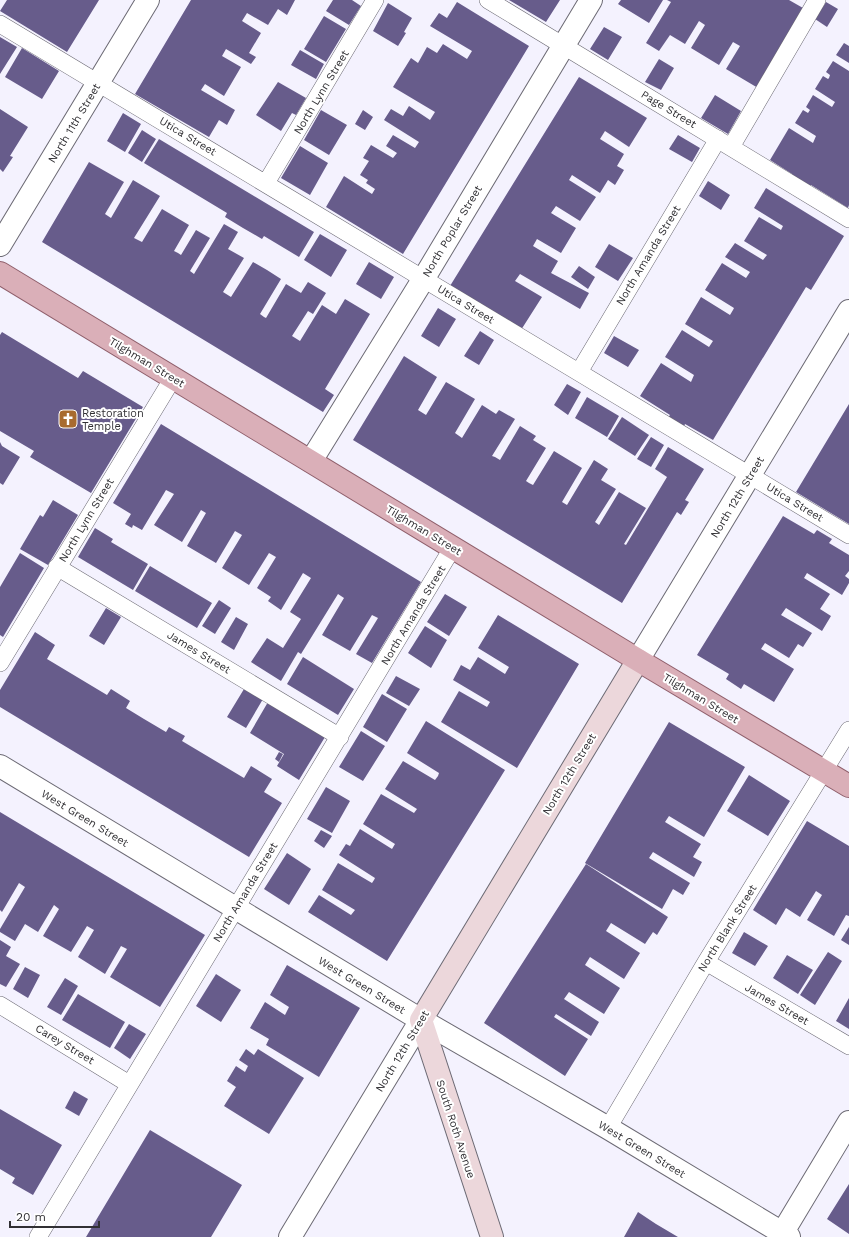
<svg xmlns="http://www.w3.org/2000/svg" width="849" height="1237" font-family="'Work Sans',sans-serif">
  <rect width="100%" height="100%" fill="#f4f2fe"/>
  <path fill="#675c8b" d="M7 0H99L67 52 0 11Z
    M191 0H295L287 15 278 9 268 25 247 13 242 21 261 33 249 53 256 57 251 64 226 49 222 56 241 67 224 96 205 84 201 90 235 110 227 125 219 120 209 137 135 94Z
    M333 0H352L361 6 349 25 326 11Z
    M509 0H560L546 22Z
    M621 0H663L649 23 618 4Z
    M667 0H789L803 8 758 88 726 69 740 46 733 42 719 65 691 48 705 25 699 21 685 44 670 35 659 51 646 43 671 2Z
    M457 2 529 46 403 254 326 207 344 176 372 194 375 189 366 183 368 180 360 175 369 161 363 158 371 145 393 158 397 153 386 146 393 135 415 148 419 142 384 120 391 109 403 116 409 106 430 120 435 112 393 87 411 58 418 63 427 47 437 53 443 44 467 59 472 51 430 26 439 13 447 18Z
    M826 2 838 9 827 27 815 19Z
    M388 3 412 18 404 32 406 33 398 46 373 31Z
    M324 16 346 29 326 62 304 49Z
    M604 27 622 37 608 60 590 49Z
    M0 37 17 47 0 74Z
    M844 43 849 46V63L836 55Z
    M22 48 59 71 42 99 5 77Z
    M300 50 324 64 316 79 291 65Z
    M659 59 674 68 661 90 645 82Z
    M833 61 849 71V205L848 208 811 185 808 189 790 178 792 174 770 160 789 128 813 143 816 136 795 123 803 110 808 113 810 110 806 107 813 95 832 107 835 102 815 89 823 76 828 79 829 78 830 75 826 72Z
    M579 77 647 118 629 147 605 131 600 139 624 154 617 166 624 170 615 185 608 180 600 193 572 175 569 180 596 197 580 221 556 206 551 213 576 228 561 253 537 239 533 246 558 261 551 273 589 293 580 309 520 274 515 281 542 297 521 330 450 286Z
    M278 82 306 98 296 115 292 113 281 131 256 115Z
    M715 95 741 111 728 134 701 118Z
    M0 109 28 127 10 156 13 157 3 172 0 169Z
    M321 110 347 125 329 155 304 140Z
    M363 110 373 117 365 130 355 124Z
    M123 113 141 124 125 152 107 141Z
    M142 130 156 139 142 162 128 153Z
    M678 135 700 148 692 162 669 149Z
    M159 139 314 232 299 257 264 236 262 239 243 228 225 217 227 213 144 163Z
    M300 146 328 163 310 195 281 178Z
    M89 162 124 182 105 214 111 218 133 180 160 196 134 238 142 242 162 209 189 225 174 251 178 253 181 255 196 230 210 238 190 271 194 274 224 224 238 232 228 249 244 258 223 292 231 297 253 262 267 270 281 279 260 314 264 317 266 318 286 284 301 293 308 282 326 293 313 314 308 311 292 336 300 341 322 305 336 314 345 299 370 314 325 389 334 395 323 412 42 242Z
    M708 181 730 195 721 210 699 196Z
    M766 188 844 236 811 290 806 287 713 440 685 424 683 429 667 419 670 415 640 396 661 363 691 382 694 375 665 357 682 330 709 347 713 341 685 324 701 297 730 315 733 310 734 308 705 290 722 263 746 278 750 272 725 257 735 243 763 260 767 255 744 241 759 217 781 230 783 226 754 208Z
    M320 234 347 250 331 277 304 260Z
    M609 244 633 258 618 281 595 267Z
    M369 262 394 277 381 299 356 284Z
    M579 266 595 277 588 289 571 277Z
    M438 308 456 319 439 347 421 336Z
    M480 331 494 340 479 365 464 356Z
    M2 332 78 378 83 371 143 407 91 493 30 457 34 451 0 431V335Z
    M614 336 639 350 628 367 604 353Z
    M404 356 437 377 418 410 426 415 446 382 475 399 455 433 462 438 482 405 496 414 499 410 515 419 492 456 495 457 500 460 520 426 536 436 533 440 546 448 526 481 529 483 533 485 554 451 582 468 562 502 567 505 594 460 608 469 601 480 616 489 595 522 599 525 619 492 646 508 624 544 626 545 667 477 655 469 668 447 704 469 685 500 689 502 681 515 677 512 622 603 353 440Z
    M567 384 581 392 568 415 554 405Z
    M587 397 619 416 607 437 575 418Z
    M849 404V524L796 492Z
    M622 417 649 435 635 456 608 439Z
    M161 424 421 582 372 663 356 654 378 618 372 615 350 651 322 635 344 598 338 594 301 654 298 652 281 681 251 662 267 638 283 648 301 619 290 612 311 578 303 573 281 610 268 601 271 597 257 588 276 557 269 553 249 585 222 568 242 535 235 531 216 563 187 546 206 513 201 510 182 542 154 525 174 494 166 490 142 530 133 525 132 528 125 524 131 514 113 503Z
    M651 437 664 445 651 467 637 459Z
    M0 442 2 446 20 457 3 485 0 483Z
    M53 500 78 515 48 565 20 549 40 515 43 517Z
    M783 516 814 534 817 530 832 539 829 543 849 555V571L845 576 849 579V583L842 595 807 573 804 578 830 594 820 609 831 616 822 631 786 608 781 615 812 633 803 647 798 644 789 658 765 643 761 649 794 669 774 702 744 684 741 689 726 679 729 674 697 655Z
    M95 528 113 539 111 542 148 564 133 590 78 557Z
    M20 553 44 568 3 637 0 635V587Z
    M150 566 212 603 197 628 135 591Z
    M445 594 467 607 449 636 427 622Z
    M219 600 231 608 215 634 202 626Z
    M106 608 121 617 104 645 89 636Z
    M498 615 579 664 517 768 441 722 459 691 487 707 490 702 453 680 461 665 470 670 478 657 505 674 509 667 478 648Z
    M236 617 248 624 234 650 221 642Z
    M425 626 447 640 431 668 408 653Z
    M35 632 55 645 47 659 107 695 111 689 130 701 126 708 144 719 166 732 169 727 185 736 182 741 244 778 251 766 272 779 264 792 282 803 249 857 0 707V690Z
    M303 657 354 689 338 715 287 684Z
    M396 676 420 689 409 706 386 693Z
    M244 689 263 699 246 728 227 717Z
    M382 694 407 709 387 742 363 727Z
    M268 702 325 737 299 780 277 766 284 754 250 733Z
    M426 721 505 770 387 961 308 912 319 895 351 915 355 910 322 890 338 863 372 883 374 880 375 878 339 855 346 844 350 846 360 829 392 849 395 844 363 824 381 794 414 813 417 809 385 789 403 761 435 780 438 776 439 773 407 753Z
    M669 722 745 767 704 837 669 816 665 822 701 844 693 857 702 862 694 877 653 852 649 858 690 883 683 895 673 889 662 909 585 863Z
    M361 731 385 746 363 781 339 767Z
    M279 752 283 754 279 762 275 759Z
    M749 775 790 801 768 836 727 811Z
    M326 787 350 801 332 833 307 819Z
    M0 812 205 935 160 1007 110 977 127 949 121 946 105 974 78 957 94 930 87 926 71 952 43 936 59 909 54 905 38 932 25 924 15 941 0 932V929L25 887 19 883 2 912 0 910Z
    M807 821 849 846V916L846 915 834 936 807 920 822 895 816 891 800 917 786 908 776 925 753 910Z
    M321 830 332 836 324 848 314 841Z
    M287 853 311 869 289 905 264 889Z
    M586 864 668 917 657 935 653 932 645 944 611 923 606 931 640 953 624 979 590 957 585 965 620 988 604 1014 569 992 564 999 599 1022 591 1036 556 1014 554 1017 588 1039 565 1076 484 1023Z
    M849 927V945L841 940Z
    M744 932 768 946 755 966 732 953Z
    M0 940 11 947 6 956 20 964 6 987 0 984Z
    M828 952 842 961 815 1005 800 995Z
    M787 955 813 970 798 994 773 978Z
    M287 965 360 1008 319 1077 266 1045 269 1039 250 1028 265 1002 285 1015 289 1007 270 995Z
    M25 967 40 975 28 998 13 989Z
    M216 974 241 990 221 1022 196 1006Z
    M65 978 78 986 61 1015 47 1007Z
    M78 994 125 1022 110 1048 62 1020Z
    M849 998V1029L836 1021Z
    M129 1024 146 1034 130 1059 114 1048Z
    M246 1049 254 1055 258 1049 304 1078 269 1134 224 1106 236 1087 227 1081 236 1066 245 1072 248 1066 239 1060Z
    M74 1091 88 1099 79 1116 65 1108Z
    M0 1109 62 1145 33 1195 12 1183 15 1178 0 1169Z
    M150 1130 242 1185 211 1237H86Z
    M849 1184V1234L827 1219Z
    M638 1212 656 1224 678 1237H624Z"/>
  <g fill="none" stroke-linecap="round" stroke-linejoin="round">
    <g stroke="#6c6a74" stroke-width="18">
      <path id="lane" d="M488 0 849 219
        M0 24 849 535
        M731 147 817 0
        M266 183 375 0
        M579 372 718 139
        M57 567 340 737
        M0 663 173 378
        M706 962 849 1046
        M0 1005 129 1084
        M608 1128 706 962 849 730
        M38 1237C175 1006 316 778 453 547"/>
    </g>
    <g stroke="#6c6a74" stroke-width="24">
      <path id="street" d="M0 245 148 0
        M311 461 424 278 591 0
        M638 660 849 311
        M0 766 421 1020 608 1128 789 1237
        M290 1237 421 1020
        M780 1237 849 1122"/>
    </g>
    <g stroke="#6c6a74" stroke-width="24">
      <path id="secondary" d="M492 1237 421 1020 638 660"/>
    </g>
    <g stroke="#8f5f6b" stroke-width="24">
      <path id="primary" d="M0 273 638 660 849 786"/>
    </g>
    <use href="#lane" stroke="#fff" stroke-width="17"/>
    <use href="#street" stroke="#fff" stroke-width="22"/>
    <use href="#secondary" stroke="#ecd7db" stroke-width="22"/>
    <use href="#primary" stroke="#daafb8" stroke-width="22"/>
  </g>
  <defs>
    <g id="church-square" transform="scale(1)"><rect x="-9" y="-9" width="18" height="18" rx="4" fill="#a86b2f" stroke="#fff"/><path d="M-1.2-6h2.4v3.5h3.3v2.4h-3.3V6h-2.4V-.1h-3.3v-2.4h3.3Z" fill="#fff"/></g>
  </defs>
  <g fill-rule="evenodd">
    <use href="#church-square" x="68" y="419"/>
  </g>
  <g text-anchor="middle" stroke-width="4" stroke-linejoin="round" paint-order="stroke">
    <g font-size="11" fill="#313034" stroke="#fff">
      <text transform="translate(321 92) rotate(-59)" y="4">North Lynn Street</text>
      <text transform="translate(669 109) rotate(31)" y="4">Page Street</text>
      <text transform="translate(74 123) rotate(-59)" y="4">North 11th Street</text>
      <text transform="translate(188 136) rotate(31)" y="4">Utica Street</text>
      <text transform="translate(452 231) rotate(-59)" y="4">North Poplar Street</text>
      <text transform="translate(648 255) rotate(-59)" y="4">North Amanda Street</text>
      <text transform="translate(466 304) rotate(31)" y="4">Utica Street</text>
      <text transform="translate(147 362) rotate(31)" y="4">Tilghman Street</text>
      <text transform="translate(737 497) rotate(-59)" y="4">North 12th Street</text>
      <text transform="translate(795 502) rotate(31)" y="4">Utica Street</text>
      <text transform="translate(86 520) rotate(-59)" y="4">North Lynn Street</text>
      <text transform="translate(424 530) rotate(31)" y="4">Tilghman Street</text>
      <text transform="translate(413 615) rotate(-59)" y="4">North Amanda Street</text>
      <text transform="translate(199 652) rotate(31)" y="4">James Street</text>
      <text transform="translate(701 698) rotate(31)" y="4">Tilghman Street</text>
      <text transform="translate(569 774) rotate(-59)" y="4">North 12th Street</text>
      <text transform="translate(85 818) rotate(31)" y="4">West Green Street</text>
      <text transform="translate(245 892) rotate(-59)" y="4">North Amanda Street</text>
      <text transform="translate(727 928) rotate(-58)" y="4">North Blank Street</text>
      <text transform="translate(362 985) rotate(31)" y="4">West Green Street</text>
      <text transform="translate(777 1004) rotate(30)" y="4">James Street</text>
      <text transform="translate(65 1044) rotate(31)" y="4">Carey Street</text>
      <text transform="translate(402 1051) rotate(-59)" y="4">North 12th Street</text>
      <text transform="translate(456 1129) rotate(72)" y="4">South Roth Avenue</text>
      <text transform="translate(642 1149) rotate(31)" y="4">West Green Street</text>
    </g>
    <g font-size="11" fill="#313034" stroke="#fff" text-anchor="start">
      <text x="82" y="417">Restoration<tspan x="82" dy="13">Temple</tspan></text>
    </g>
  </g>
  <path d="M10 1221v6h89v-6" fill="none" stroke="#313034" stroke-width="2"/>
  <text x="16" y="1221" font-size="12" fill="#313034" stroke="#ffffff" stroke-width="3" paint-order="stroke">20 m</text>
</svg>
